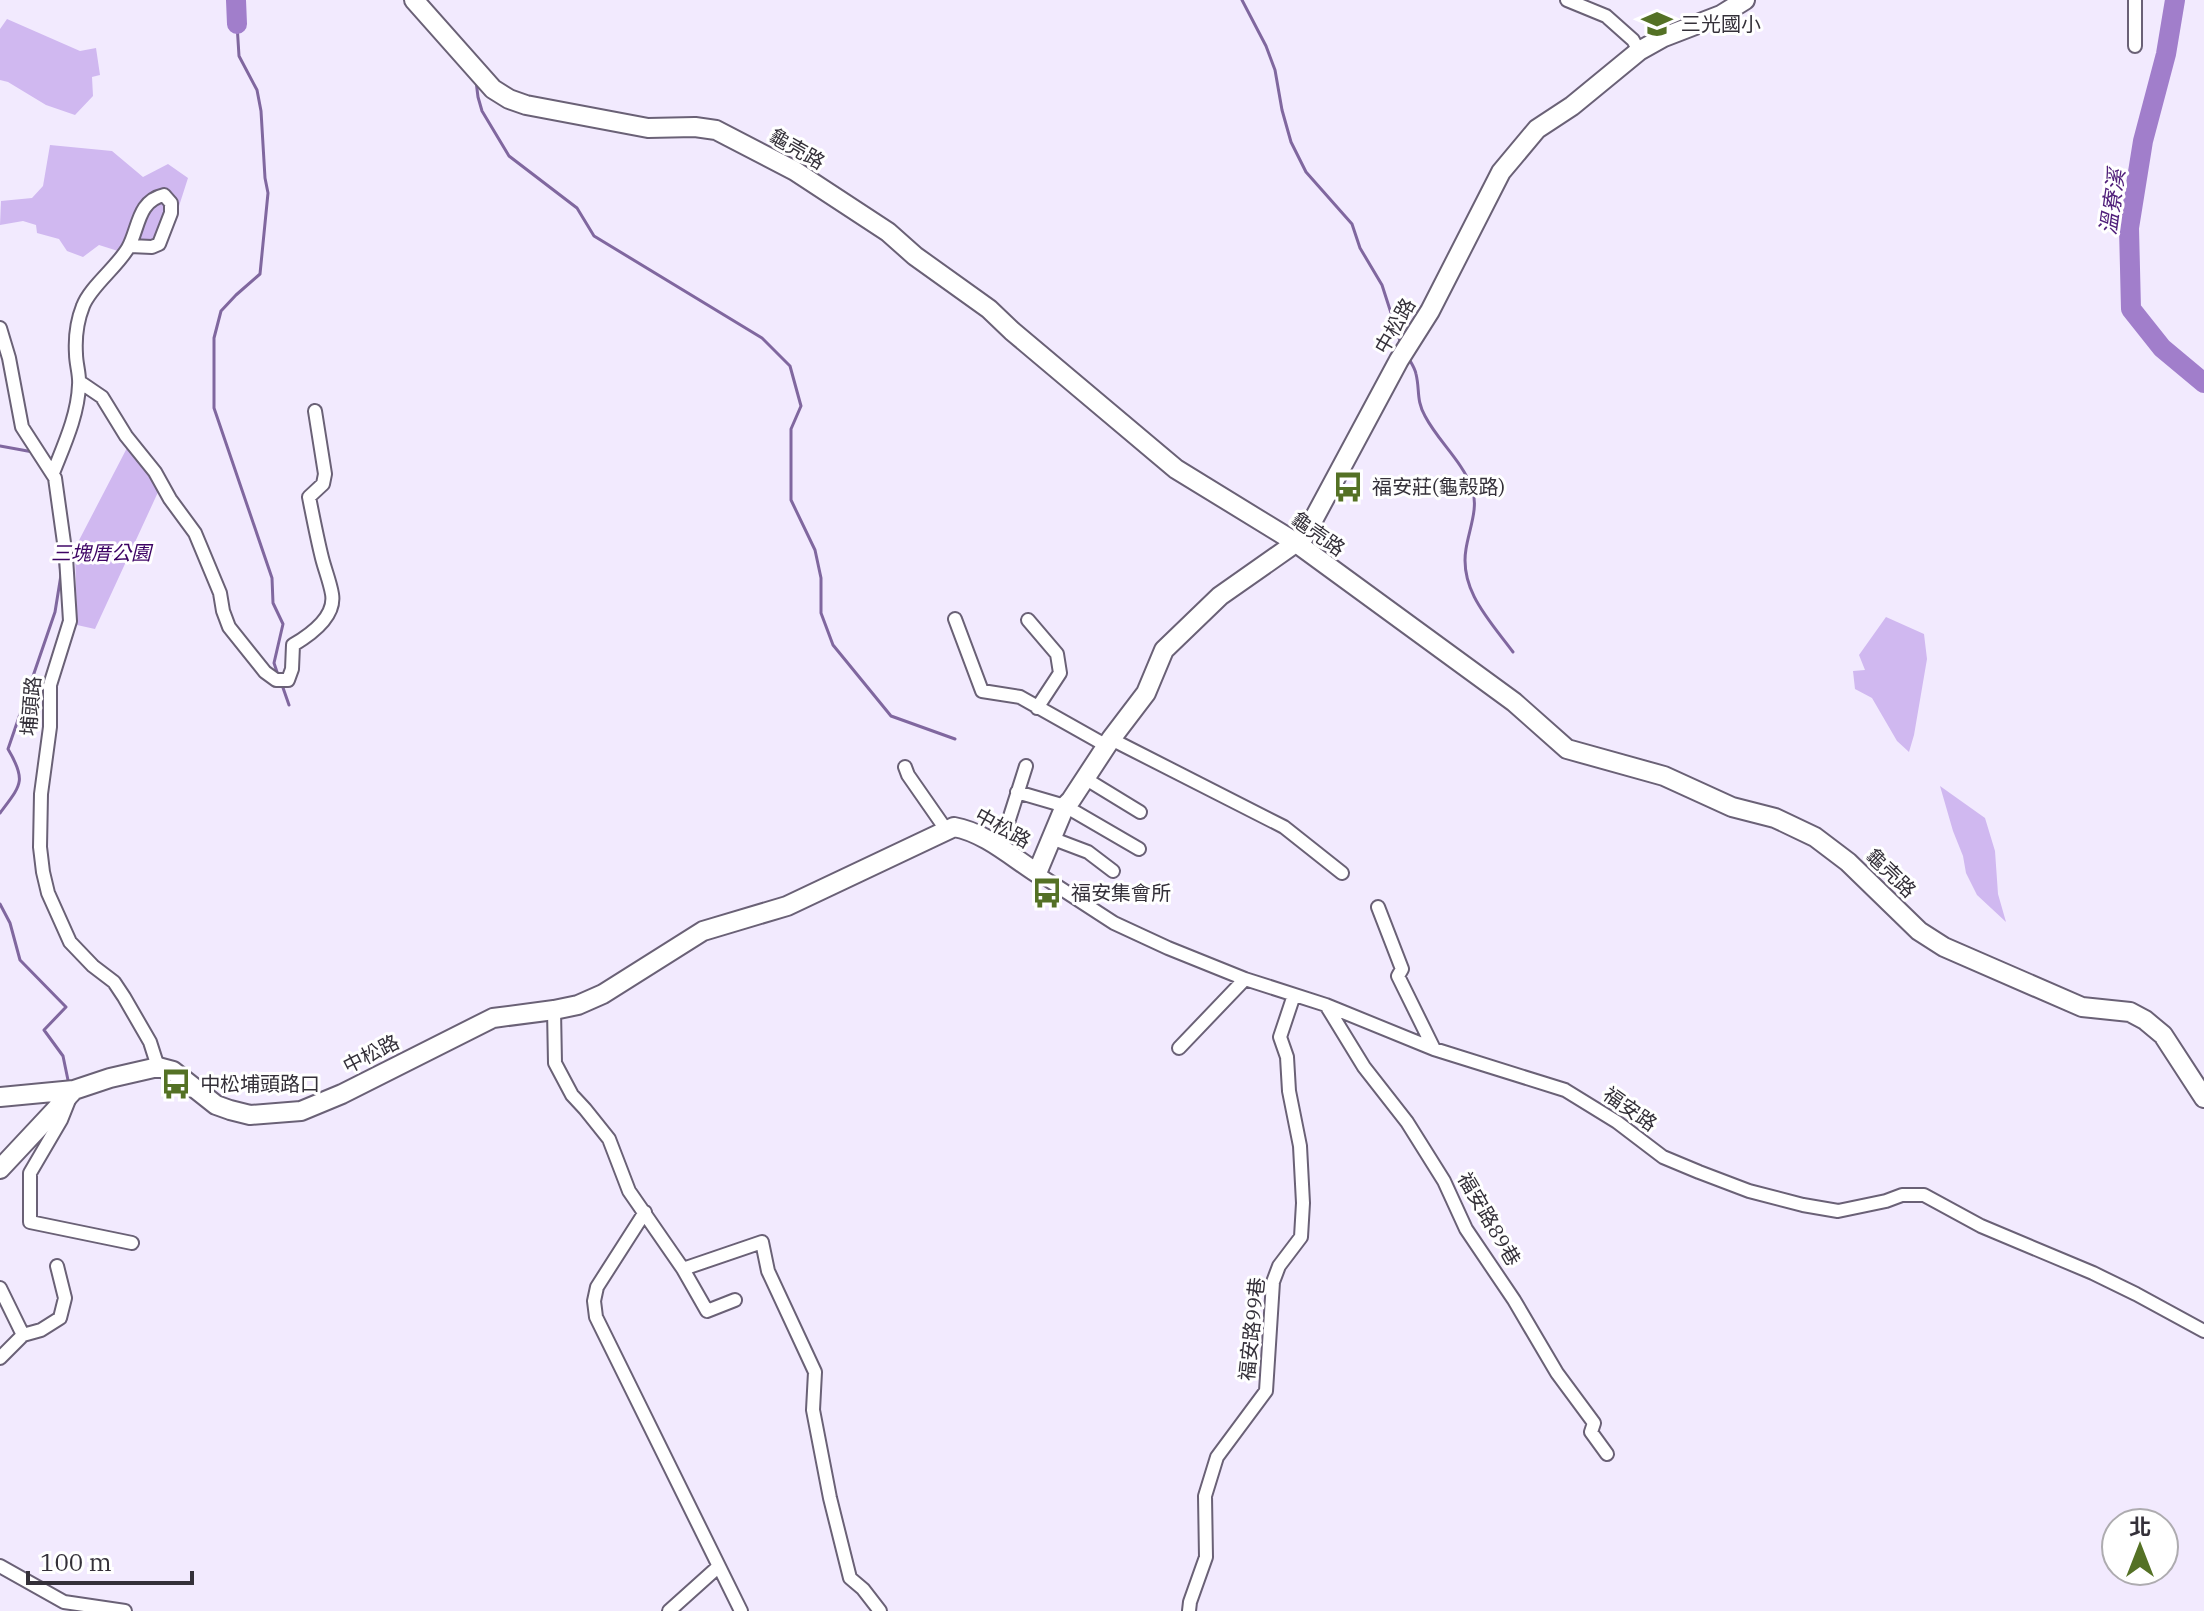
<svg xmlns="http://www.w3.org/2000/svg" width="2204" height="1611" font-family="'IBM Plex Serif','Noto Sans TC',serif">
  <rect width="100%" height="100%" fill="#f2eafe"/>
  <path fill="#d0b8f0" d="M7 19 80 51 96 48 100 75 92 77 93 96 75 115 46 105 8 82 0 80V29Z
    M50 145 112 151 143 177 168 164 188 178 171 231 156 254 118 251 99 245 83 257 67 251 59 239 37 233 36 225 23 221 0 225 1 201 32 198 43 186Z
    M128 446 159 490 95 629 77 625 75 548Z
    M1886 617 1924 634 1927 659 1914 735 1909 752 1897 741 1872 698 1855 689 1853 671 1865 670 1859 655Z
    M1940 786 1985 818 1995 851 1998 894 2006 922 1977 895 1966 873 1963 856 1953 831Z"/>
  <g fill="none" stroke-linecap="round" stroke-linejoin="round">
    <path stroke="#80679f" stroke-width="3" d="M1242 0 1266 46 1275 70 1282 110 1291 142 1306 172 1352 224 1360 248 1382 285 1401 344
      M237 24 239 56 257 90 261 111 265 178 268 193 260 274 236 295 221 311 214 338V408L272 578 273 603 283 624 274 663 278 675
      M476 81 478 97 482 111 509 156 577 208 594 236 762 338 790 366 801 406 791 429V500L815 550 821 578V613L833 645 891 716 955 739
      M1408 357C1411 363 1415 368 1416 374 1420 390 1416 400 1425 416 1438 441 1462 461 1472 488 1479 508 1469 529 1466 549 1459 590 1490 621 1513 652
      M0 446 33 452
      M281 682 289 705
      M0 813C21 785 27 781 8 749L55 612 61 575 58 542
      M0 904 10 923 20 960 66 1007 44 1030 63 1056 69 1085"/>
    <path stroke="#a17ecb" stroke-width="20" d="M236 0 237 24
      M2175 0 2166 54 2143 141 2129 228 2131 309 2162 348 2204 383"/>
    <g stroke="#6a6176" stroke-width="16">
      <path id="street" d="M1567 0 1606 16 1633 40 1639 51
        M2135 0V46
        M0 328 9 358 22 427 55 478 66 557 70 621 50 685V727L41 794 40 847 43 872 48 893 70 942 93 966 114 982 124 997 150 1042 158 1067
        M80 382 102 397 126 436 155 472 170 499 195 533 220 593 223 611 229 627 265 672 276 680H288L292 669 293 645C310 635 336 617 332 594 330 582 325 570 322 558 317 538 313 517 309 497L323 484 325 474 315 411
        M53 473C64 445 78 415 79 385 80 375 76 364 76 354 75 338 77 321 83 306 90 287 117 267 128 248 139 229 137 201 164 195L171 203V213L159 244 152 247 130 246
        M955 619 982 691 1020 697 1107 746
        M1028 620 1057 654 1060 673 1037 708
        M1111 739 1284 827 1342 873
        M905 767 908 775 947 831
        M1086 779 1140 812
        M1017 792 1065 806 1139 849
        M1051 838 1088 852 1113 871
        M1000 848 1026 766
        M1037 873 1114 923 1168 948 1245 979 1326 1005 1434 1049 1565 1090 1617 1122 1663 1157 1699 1172 1749 1191 1803 1205 1838 1211 1886 1201 1902 1195H1924L1981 1226 2093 1273 2136 1294 2204 1331
        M1378 907 1402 969 1398 976 1434 1049
        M1326 1005 1364 1067 1407 1122 1444 1181 1466 1229 1514 1300 1557 1373 1594 1423 1591 1432 1607 1454
        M554 1010 555 1063 572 1095 585 1109 609 1139 629 1191 683 1269 762 1242 768 1271 815 1372 813 1410 830 1498 850 1578 863 1589 880 1611
        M1179 1048 1245 979
        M69 1100 61 1120 30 1173V1222L132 1243
        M645 1212 597 1287 594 1301 596 1317 741 1611
        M683 1269 707 1311 735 1300
        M0 1288 23 1335 0 1358
        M23 1335 41 1330 60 1318 65 1298 57 1266
        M0 1566 64 1602 125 1611
        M669 1611 718 1567
        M1189 1611 1190 1602 1206 1557 1205 1496 1217 1457 1266 1391 1273 1282 1279 1266 1301 1237 1303 1203 1300 1146 1289 1091 1287 1057 1280 1037 1294 995"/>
    </g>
    <g stroke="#6a6176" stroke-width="22">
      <path id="secondary" d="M414 0 493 89 509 99 526 105 648 128 695 127 716 130 795 171 888 232 915 256 989 309 1012 331 1176 469 1295 542 1514 702 1567 749 1664 776 1732 807 1775 818 1815 837 1848 862 1919 931 1944 947 2082 1007 2130 1012 2145 1020 2163 1035 2204 1098
        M0 1097 74 1090
        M0 1169 74 1090 110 1078 158 1067 173 1071 216 1105 230 1110 250 1115 301 1111 342 1094 493 1018 554 1010 578 1005 603 994 703 931 787 906 954 827C984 832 1012 857 1037 873L1065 806 1071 800 1111 739 1146 693 1164 650 1220 596 1304 537 1399 360 1430 311 1501 172 1537 129 1572 106 1639 51 1664 37 1721 15 1745 0"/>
    </g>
    <use href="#street" stroke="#fff" stroke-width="12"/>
    <use href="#secondary" stroke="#fff" stroke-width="18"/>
  </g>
  <defs>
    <g id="school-bare" transform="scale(2.4)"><path d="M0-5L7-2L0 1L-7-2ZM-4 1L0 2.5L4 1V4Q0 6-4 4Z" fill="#547125" stroke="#fff" stroke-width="2.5" paint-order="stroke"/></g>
    <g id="bus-bare" transform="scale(2.4)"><path d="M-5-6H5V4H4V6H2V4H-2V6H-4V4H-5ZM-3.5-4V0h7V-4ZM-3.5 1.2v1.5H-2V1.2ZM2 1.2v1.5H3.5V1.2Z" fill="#547125" stroke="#fff" stroke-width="2.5" paint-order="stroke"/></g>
  </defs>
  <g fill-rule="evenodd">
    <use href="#school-bare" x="1657" y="24"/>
    <use href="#bus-bare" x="1348" y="487"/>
    <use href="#bus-bare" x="1047" y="893"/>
    <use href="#bus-bare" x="176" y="1084"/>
  </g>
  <g text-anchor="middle" stroke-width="6" stroke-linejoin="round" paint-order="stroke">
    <g font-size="20" fill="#343039" stroke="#fff" text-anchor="start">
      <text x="1681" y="31">三光國小</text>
      <text x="1372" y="494">福安莊(龜殼路)</text>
      <text x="1071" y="900">福安集會所</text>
      <text x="200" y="1091">中松埔頭路口</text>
    </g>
    <g font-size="20" fill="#343039" stroke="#fff">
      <text transform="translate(797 149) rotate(30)" y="7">龜壳路</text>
      <text transform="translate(1395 326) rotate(-60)" y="7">中松路</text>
      <text transform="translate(1318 534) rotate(35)" y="7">龜壳路</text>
      <text transform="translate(31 706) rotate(-85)" y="7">埔頭路</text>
      <text transform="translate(1003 828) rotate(29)" y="7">中松路</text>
      <text transform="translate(1891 873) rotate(44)" y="7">龜壳路</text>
      <text transform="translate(371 1054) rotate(-27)" y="7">中松路</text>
      <text transform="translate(1630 1109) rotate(35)" y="7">福安路</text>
      <text transform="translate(1489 1219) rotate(60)" y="7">福安路89巷</text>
      <text transform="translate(1252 1329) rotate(-84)" y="7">福安路99巷</text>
    </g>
    <g font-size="20" font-style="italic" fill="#3d0364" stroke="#fff">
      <text x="101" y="560">三塊厝公園</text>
    </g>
    <g font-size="22" font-style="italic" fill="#501f7a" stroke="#fff">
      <text transform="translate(2112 202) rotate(-82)" y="8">溫寮溪</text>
    </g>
  </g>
  <g transform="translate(2140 1547)"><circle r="38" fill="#ffffff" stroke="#aeacb0" stroke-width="2"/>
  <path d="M0-6L14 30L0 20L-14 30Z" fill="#547125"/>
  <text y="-12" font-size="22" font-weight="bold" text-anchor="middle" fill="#343039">北</text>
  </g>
  <path d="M28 1571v12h164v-12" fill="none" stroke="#343039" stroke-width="4"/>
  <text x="40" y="1571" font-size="24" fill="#343039" stroke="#ffffff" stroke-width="6" paint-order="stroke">100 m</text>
</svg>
